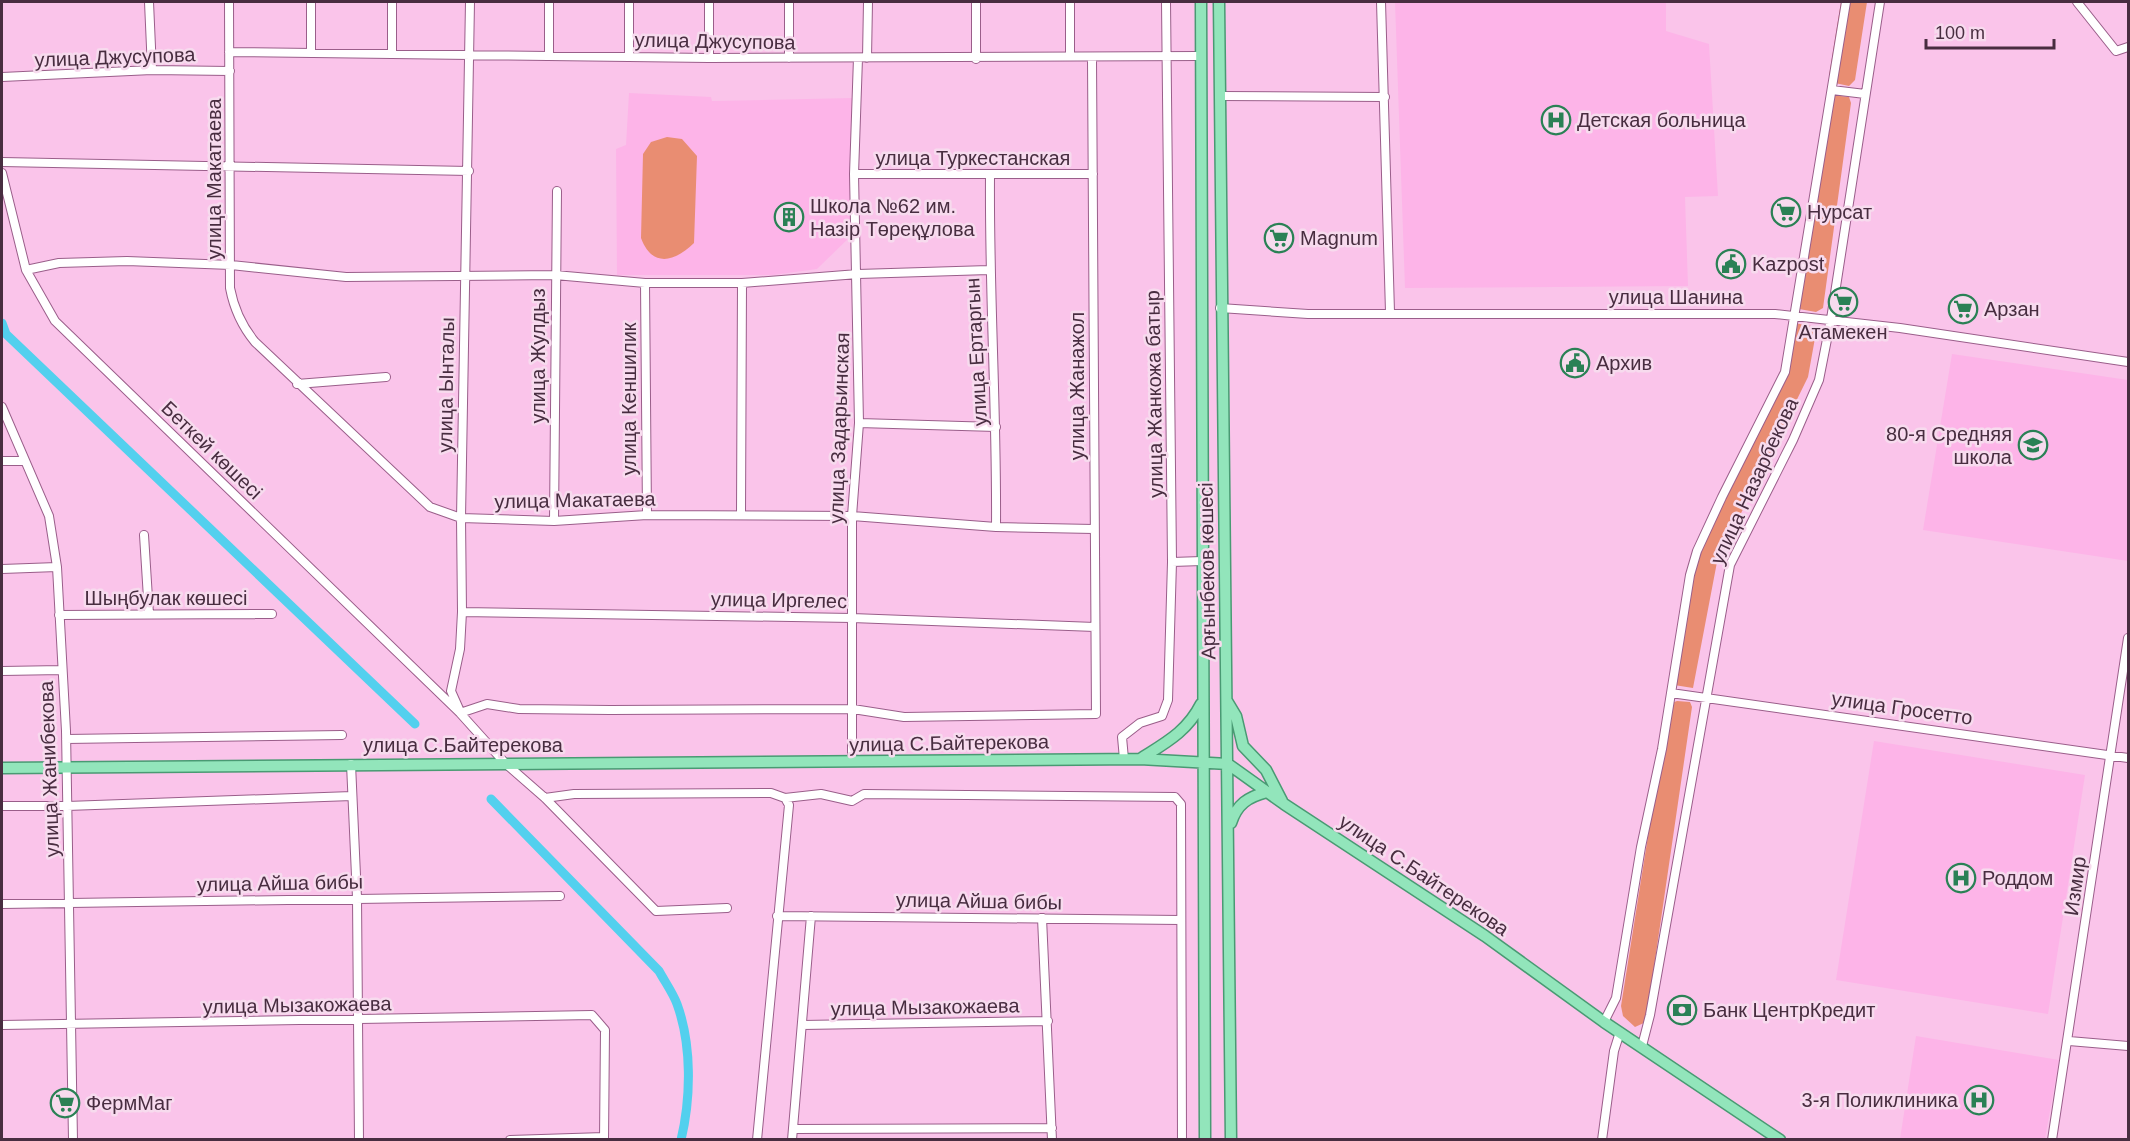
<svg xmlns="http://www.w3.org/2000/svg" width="2130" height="1141" font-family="Arial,sans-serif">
  <rect width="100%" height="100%" fill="#fac4ea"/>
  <path fill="#fdb4e8" d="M1395 2H1666V31L1709 44 1718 196 1685 197 1688 286 1405 288Z
    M629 93 711 97 712 101 852 98 853 234 817 269 773 275H617L616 149 626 145Z
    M1952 354 2128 380V561L1923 530Z
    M1874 741 2085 775 2048 1014 1836 980Z
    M1916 1036 2059 1060 2045 1139H1900Z"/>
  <path fill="#e98d72" d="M1841 2H1867L1855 80 1849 86 1835 83 1829 76Z
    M1832 95 1849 97 1851 103 1823 308 1816 312 1799 309Z
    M667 137 682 139 697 156 694 243C675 262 652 268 641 238L643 154 651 142Z
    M1794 323 1817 327 1808 377 1717 562 1693 688 1674 685 1694 553 1785 376Z
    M1677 701 1690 702 1692 707 1646 1022 1635 1027 1623 1016 1621 1006 1669 704Z"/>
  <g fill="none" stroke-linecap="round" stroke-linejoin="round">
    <path stroke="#53d0ee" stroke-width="9" d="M2 323 6 334 415 724
      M491 799 659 971C665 982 673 993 677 1004 692 1045 691 1098 681 1140"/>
    <g stroke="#9a5e8a" stroke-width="10">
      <path id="minor" d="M149 2 152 70
        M229 2 230 288C234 309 241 325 255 342L430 507 461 518 554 521 647 515 852 516 996 527 1094 529
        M311 2V52
        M392 2V54
        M709 2V58
        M976 2V59
        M1381 2 1390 312
        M2077 2 2116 51 2128 47
        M229 52 709 58 1200 56
        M549 55V2
        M1070 56V2
        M629 57V2
        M789 58V2
        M867 58 868 2
        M2 77 152 70 230 71
        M1832 90 1865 94
        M1220 96 1385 97
        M2 162 469 171
        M2 173 26 270 55 321 460 713 505 763 545 798 656 911 727 908
        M854 174H1093
        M990 176C989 293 997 410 996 527
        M26 270 59 263 127 261 231 265 346 277 555 275 645 283H742L858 274 989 270
        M645 283 647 515
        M1220 308 1308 314H1775L1900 328 2128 362
        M297 384 386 377
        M2 407 49 516 57 567 66 731 73 1140
        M859 423 996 427
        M2 461H25
        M741 515 742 283
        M554 521 557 191
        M144 535 149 614
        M1172 562 1202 561
        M2 569 57 567
        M462 612 852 618 1095 627
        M59 615 272 614
        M2 671 62 670
        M1671 693 2128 758
        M459 709 451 691 460 649 462 612 461 518 470 2
        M460 713 487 704 519 709 610 710 853 709 904 717 1096 714 1092 59
        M66 739 342 735
        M1124 759 1122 737 1140 723 1162 716 1168 700 1172 562 1166 2
        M852 762V516L859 423 854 174 858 58
        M351 764 357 898 359 1140
        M545 798 574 794 771 793 785 798 789 805 757 1140
        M785 798 821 794 852 801 864 794 1175 797 1181 804 1182 1140
        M2 806H67L352 796
        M2 904 560 896
        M777 916 1181 920
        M1042 918 1052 1140
        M1604 1022 1616 998 1641 847 1662 749 1690 575 1697 551 1722 497 1785 372 1846 2
        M2 1025 592 1015 605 1030 604 1140
        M802 1025 1048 1021
        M2069 1041 2128 1046
        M1642 1046 1650 1015 1730 565 1793 440 1819 380 1831 319 1880 2
        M793 1129 1052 1128
        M510 1140 604 1137
        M792 1140 811 916
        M1602 1140 1614 1051 1620 1032
        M2052 1140 2128 638"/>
    </g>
    <g stroke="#499a73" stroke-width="13">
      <path id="major" d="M1201 2 1205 1140
        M1219 2 1231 1140
        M1227 701 1236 716 1243 746 1266 770 1282 801
        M1140 759C1165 743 1187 732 1201 704
        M2 768 1140 759 1228 764 1284 804 1485 936 1604 1022 1780 1140
        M1231 823C1237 804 1248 797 1267 792"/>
    </g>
    <use href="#minor" stroke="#fff" stroke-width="8"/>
    <use href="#major" stroke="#92e5bb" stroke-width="10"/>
  </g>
  <defs>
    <g id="hospital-ring" transform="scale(1.5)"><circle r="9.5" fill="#f7dbee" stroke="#2a8155" stroke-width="1.5"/><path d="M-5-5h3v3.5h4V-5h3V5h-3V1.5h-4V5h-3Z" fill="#2a8155"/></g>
    <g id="supermarket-ring" transform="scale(1.5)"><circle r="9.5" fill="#f7dbee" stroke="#2a8155" stroke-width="1.5"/><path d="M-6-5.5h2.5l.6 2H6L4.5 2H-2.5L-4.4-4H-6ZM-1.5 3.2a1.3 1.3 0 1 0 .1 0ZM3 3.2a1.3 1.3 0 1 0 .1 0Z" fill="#2a8155"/></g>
    <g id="building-ring" transform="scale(1.5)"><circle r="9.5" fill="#f7dbee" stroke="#2a8155" stroke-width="1.5"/><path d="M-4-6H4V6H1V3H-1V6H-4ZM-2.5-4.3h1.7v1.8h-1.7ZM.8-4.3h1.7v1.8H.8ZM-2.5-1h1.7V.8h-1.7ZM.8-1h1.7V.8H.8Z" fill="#2a8155"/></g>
    <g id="civic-ring" transform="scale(1.5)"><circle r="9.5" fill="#f7dbee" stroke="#2a8155" stroke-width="1.5"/><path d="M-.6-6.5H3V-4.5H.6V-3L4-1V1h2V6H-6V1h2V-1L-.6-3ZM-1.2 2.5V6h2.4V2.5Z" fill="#2a8155"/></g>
    <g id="school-ring" transform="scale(1.5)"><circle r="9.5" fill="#f7dbee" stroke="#2a8155" stroke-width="1.5"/><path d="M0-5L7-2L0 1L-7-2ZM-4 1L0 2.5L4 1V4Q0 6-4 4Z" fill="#2a8155"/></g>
    <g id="bank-ring" transform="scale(1.5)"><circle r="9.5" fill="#f7dbee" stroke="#2a8155" stroke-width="1.5"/><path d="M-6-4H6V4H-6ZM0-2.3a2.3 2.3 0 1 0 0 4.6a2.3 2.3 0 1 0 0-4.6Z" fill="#2a8155"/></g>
  </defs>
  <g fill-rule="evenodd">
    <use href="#hospital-ring" x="1556" y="120"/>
    <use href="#supermarket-ring" x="1786" y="212"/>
    <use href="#building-ring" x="789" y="217"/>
    <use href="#supermarket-ring" x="1279" y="238"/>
    <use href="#civic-ring" x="1731" y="264"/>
    <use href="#supermarket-ring" x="1843" y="302"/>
    <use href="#supermarket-ring" x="1963" y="309"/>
    <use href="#civic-ring" x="1575" y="363"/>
    <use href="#school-ring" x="2033" y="445"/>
    <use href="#hospital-ring" x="1961" y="878"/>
    <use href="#bank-ring" x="1682" y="1010"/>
    <use href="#hospital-ring" x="1979" y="1100"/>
    <use href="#supermarket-ring" x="65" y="1103"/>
  </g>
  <g text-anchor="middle" stroke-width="5" stroke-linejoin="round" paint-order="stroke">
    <g font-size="20" fill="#482d40" stroke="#f7dbee">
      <text transform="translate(715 41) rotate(1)" y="7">улица Джусупова</text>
      <text transform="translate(115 57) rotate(-2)" y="7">улица Джусупова</text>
      <text x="973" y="165">улица Туркестанская</text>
      <text transform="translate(214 179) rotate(-90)" y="7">улица Макатаева</text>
      <text x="1676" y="304">улица Шанина</text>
      <text transform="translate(976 352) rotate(-93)" y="7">улица Ертаргын</text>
      <text transform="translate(538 356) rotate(-90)" y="7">улица Жулдыз</text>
      <text transform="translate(446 385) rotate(-89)" y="7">улица Ынталы</text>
      <text transform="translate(1077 386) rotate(-90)" y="7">улица Жанажол</text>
      <text transform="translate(1154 394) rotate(-91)" y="7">улица Жанкожа батыр</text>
      <text transform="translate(629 399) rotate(-90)" y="7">улица Кеншилик</text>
      <text transform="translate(839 428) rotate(-88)" y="7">улица Задарьинская</text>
      <text transform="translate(212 450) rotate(44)" y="7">Беткей көшесі</text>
      <text transform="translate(1754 481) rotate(-65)" y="7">улица Назарбекова</text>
      <text transform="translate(575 500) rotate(-1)" y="7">улица Макатаева</text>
      <text transform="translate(1207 571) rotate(-91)" y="7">Арғынбеков көшесі</text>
      <text x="166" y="605">Шыңбулак көшесі</text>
      <text transform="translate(779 600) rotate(1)" y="7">улица Иргелес</text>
      <text transform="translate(1902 708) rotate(8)" y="7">улица Гросетто</text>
      <text transform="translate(949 743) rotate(-1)" y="7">улица С.Байтерекова</text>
      <text x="463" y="752">улица С.Байтерекова</text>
      <text transform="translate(49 769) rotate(-92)" y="7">улица Жанибекова</text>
      <text transform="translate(1424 875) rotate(34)" y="7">улица С.Байтерекова</text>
      <text transform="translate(280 883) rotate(-1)" y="7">улица Айша бибы</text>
      <text transform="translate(2075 886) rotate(-82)" y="7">Измир</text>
      <text transform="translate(979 901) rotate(1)" y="7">улица Айша бибы</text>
      <text transform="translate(297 1005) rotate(-1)" y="7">улица Мызакожаева</text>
      <text transform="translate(925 1007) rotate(-1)" y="7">улица Мызакожаева</text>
    </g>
    <g font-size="20" fill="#482d40" stroke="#f7dbee" text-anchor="start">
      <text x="1577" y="127">Детская больница</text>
      <text x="810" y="213">Школа №62 им.<tspan x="810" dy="23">Назір Төреқұлова</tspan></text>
      <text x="1807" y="219">Нурсат</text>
      <text x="1300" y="245">Magnum</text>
      <text x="1752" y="271">Kazpost</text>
      <text x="1984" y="316">Арзан</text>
      <text x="1843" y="339" text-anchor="middle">Атамекен</text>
      <text x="1596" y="370">Архив</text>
      <text x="2012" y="441" text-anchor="end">80-я Средняя<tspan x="2012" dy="23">школа</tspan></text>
      <text x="1982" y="885">Роддом</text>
      <text x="1703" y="1017">Банк ЦентрКредит</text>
      <text x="1958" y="1107" text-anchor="end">3-я Поликлиника</text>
      <text x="86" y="1110">ФермМаг</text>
    </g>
  </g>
  <rect width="2130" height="1141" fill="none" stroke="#482d40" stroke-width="6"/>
  <path d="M1926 39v9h128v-9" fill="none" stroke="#482d40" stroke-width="3"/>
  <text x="1935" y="39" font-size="18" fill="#482d40" stroke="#f7dbee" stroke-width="4.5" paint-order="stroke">100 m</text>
</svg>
